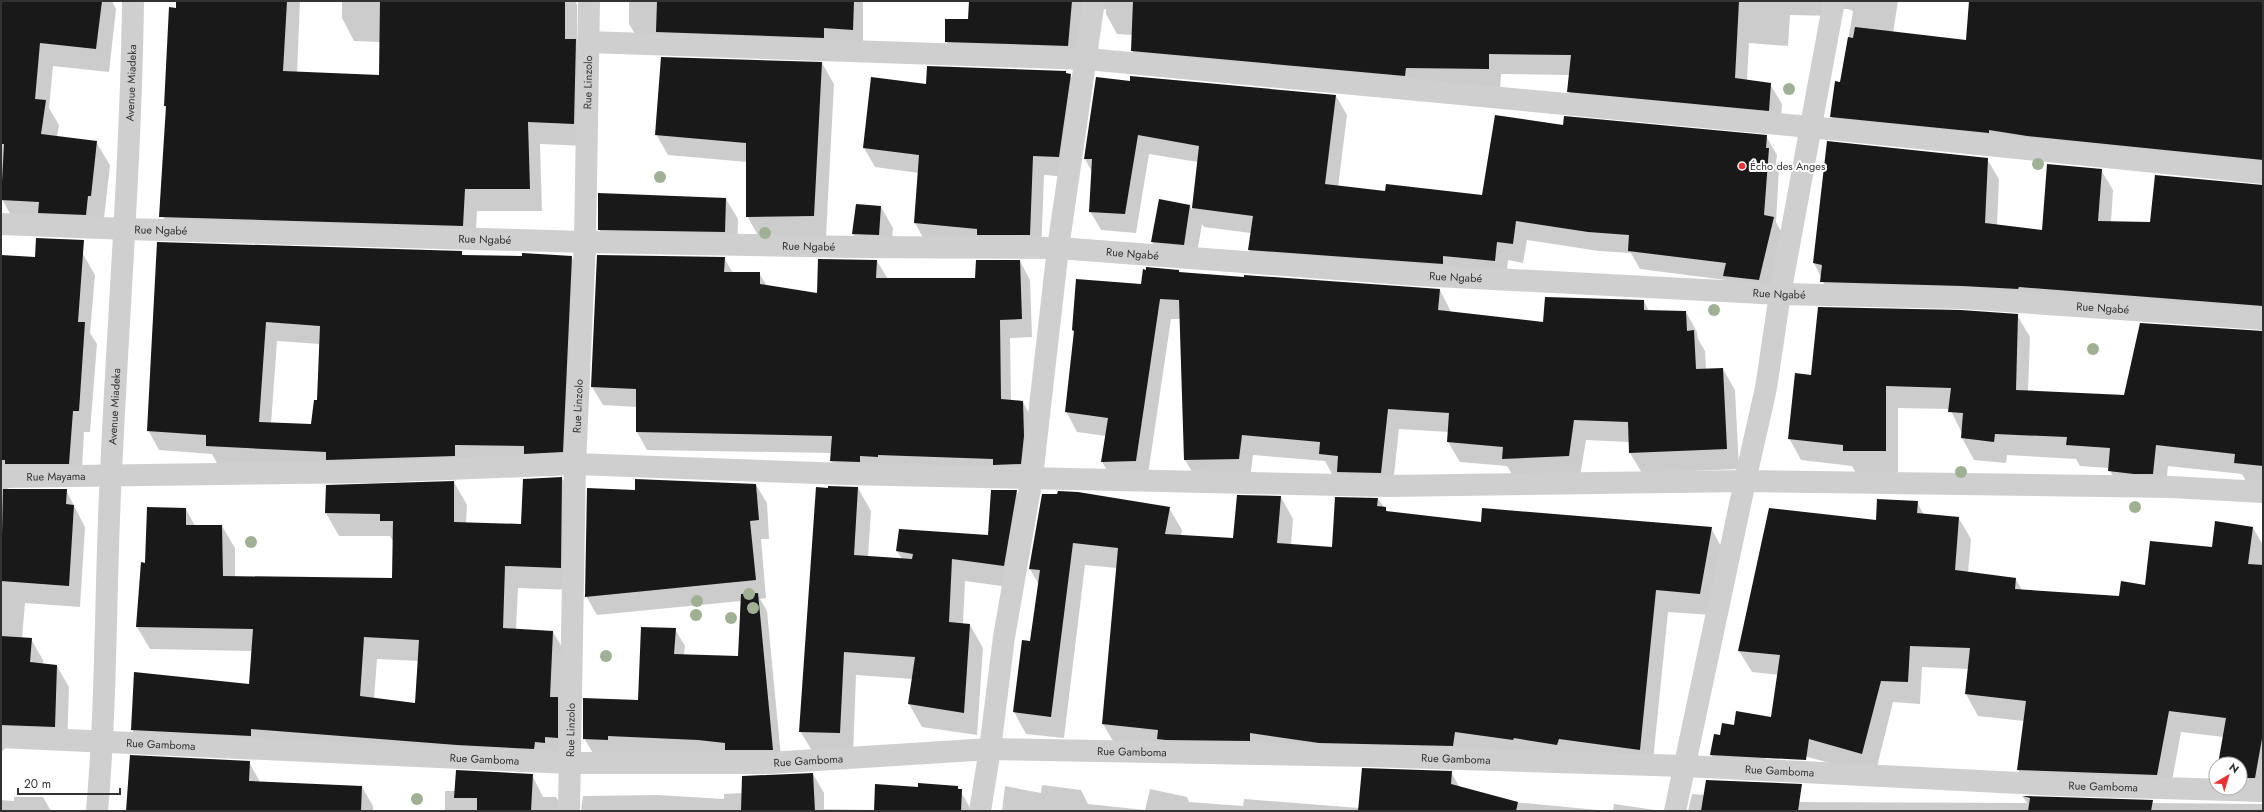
<svg xmlns="http://www.w3.org/2000/svg" width="2264" height="812" font-family="Jost,sans-serif">
  <rect width="100%" height="100%" fill="#fff"/>
  <path fill="#0003" fill-rule="evenodd" d="M1 1H112L116 9 109 72 53 66 49 108 59 125 57 137 96 142 110 165 104 219 15 223 2 199Z
    M177 1H300L297 73 380 76V42L354 41 342 18V1H575L577 5V44L587 146 540 144 542 211H477L475 248 173 234 160 211 167 109 165 106 170 9H177Z
    M629 1H863V48L640 42 629 24Z
    M970 1H1898L1893 33 1966 41 1970 1H2263V179L1843 136 1831 116 1841 83 1853 11 1848 9H1841L1834 16 1790 15 1788 46 1749 43 1747 80 1770 84 1782 104 1780 130 1579 111 1568 91 1570 75 1501 74 1500 89 1144 71 1132 50 1133 35 1117 34 1106 14V9L1101 10 1079 66 958 62 946 41 969 20Z
    M822 63 834 84 826 236 759 237 747 216V162L668 155 656 134Z
    M1065 72 1070 75 1082 94 1070 177 1044 175 1041 255 926 243 915 223 919 173 875 167 864 148 927 85Z
    M1131 82 1336 96 1347 115 1338 187 1386 192 1483 196 1564 126 1766 136 1777 155 1776 163 1779 168 1776 222 1784 237 1770 299 1735 295 1726 280 1640 269 1631 253 1599 251 1527 240 1523 263 1508 260 1506 280 1260 269 1249 250 1251 233 1204 227 1202 224 1195 265 1164 263 1152 242 1160 200 1190 206 1192 210 1198 162 1149 154 1136 233 1101 230 1090 211 1092 172 1085 159Z
    M1828 142 1987 159 1999 179 1997 226 2043 231 2101 170 2113 190 2111 222 2151 223 2263 186V326L2030 307 1833 302 1814 263Z
    M726 199 738 219 737 253 611 250 599 229Z
    M856 205 881 207 893 228 891 255H865L853 234Z
    M461 252 463 256H571L582 276 574 471 218 465 212 454 159 450 148 430 158 256ZM277 341 320 344 318 401 312 425 271 424Z
    M83 254 95 275 90 333 97 344 90 432H84L81 485 13 486 5 490H66L85 527 80 607 25 603 22 638 31 639 43 660V664L57 666 69 687 67 748 7 747 1 752V256L36 258Z
    M724 258 733 273H759L767 286 818 295 877 261 888 279H976L1020 261 1030 280 1032 337 1010 338 1011 401 1023 402 1033 421 1031 482 842 479 831 461 832 453 647 450 637 432V407L603 405 592 387Z
    M1179 271 1180 274 1440 290 1451 312 1544 323 1644 301 1649 311 1686 312 1697 332 1698 339 1705 351 1706 370 1723 369 1735 390 1739 469 1642 473 1630 453 1629 442 1586 440 1580 476 1515 479 1507 466 1460 462 1448 442 1449 432 1399 429 1392 493 1332 474 1325 461 1253 455 1250 479 1197 480 1185 460 1181 319H1171L1147 481 1114 482 1102 462 1106 436 1077 432 1066 411 1075 334 1073 330 1141 285Z
    M2017 315 2030 337 2028 391 2125 396 2263 332V487L2248 485 2242 474 2168 466 2165 496 2121 493 2109 468 2080 466 2076 459 2007 455 2006 463 1974 460 1962 438V433L1950 409 1898 408V472L1856 473 1852 466 1801 460 1789 438 1811 376Z
    M562 478 575 500 573 590 518 588 516 630 553 632 566 654 570 760 145 753 132 730 135 673 250 685 252 651 150 649 137 627 142 563 146 564 186 509 195 526H222L235 548V577L393 579 394 543 390 536H339L326 513 327 486 454 482 467 505 466 523 522 525ZM377 659 419 661 416 704 374 699Z
    M756 485 767 503 769 539H761L766 598 760 599 767 611 782 767 594 755 584 738 639 701 675 629 685 646 684 655 739 657 741 601 597 615 586 596 636 491Z
    M858 488 871 511 868 557 902 559 897 551 989 536 1016 491 1030 514 1017 588 965 581 963 624 970 625 983 648 977 735 922 727 909 704 913 679 856 675 853 756 814 754 800 731Z
    M1043 495 1169 508 1182 530 1181 536 1234 539 1281 497 1293 519 1291 546 1333 549 1378 499 1388 512 1481 523 1711 528 1723 550 1712 615 1668 612 1652 771 1116 746 1103 724 1117 568 1085 565 1064 738 1026 734 1014 712 1030 642 1039 585 1030 569Z
    M1917 502 1924 515 1958 517 1971 539 1968 573 2015 578 2022 590 2120 597 2146 586 2253 528 2263 545V800L2240 788V764H2219L2224 737 2181 732 2169 797 2031 792 2018 770 2024 721 1978 716 1966 694 1968 669 1922 667 1920 704 1893 702 1875 775 1800 755 1781 675 1752 672 1739 651 1877 521Z
    M1720 736 1767 749 1762 777 1723 775 1711 755Z
    M249 762 260 782 362 787 373 806V811H127Z
    M1451 772 1460 788 1513 802 1608 811H1002L1005 786 1041 793 1042 785 1081 790 1088 804 1145 810 1150 789 1187 797 1189 802 1243 806 1244 799 1359 808Z
    M813 774 824 793V809L875 810 919 788 958 787 969 806V811H581L583 796 657 795 724 799V794L743 793Z
    M532 775 543 797H556L564 811H445V791H456Z
    M1692 794 1705 795 1754 811H1688Z
    M14 797H43L51 811H1V800L14 801Z
    M2023 797 2152 803 2263 804V811H1786V802L2027 803Z
    M1614 804 1662 811H1613Z"/>
  <path fill="#191919" fill-rule="evenodd" d="M1 1H102L96 49 40 43 35 99 46 100 41 134 97 141 91 196H88L86 215 38 213 39 202 1 200 4 144H1Z
    M176 1H287L283 71 379 75 380 1H565V39H576L574 124 528 122 530 189H465L463 226 159 217 166 106H164L169 7 176 8Z
    M657 1H854L853 30 824 28V38L656 32Z
    M969 1H1072L1068 46 945 42V19H968Z
    M1133 1H1739L1735 78 1771 83 1769 111 1567 92 1571 55 1489 54V69L1406 68 1405 76 1131 51Z
    M1969 1H2263V160L2027 136 1989 130V133L1830 117 1835 81 1840 82 1848 37 1853 38 1855 27 1966 40Z
    M661 57 822 62 814 216 746 217V143L655 135Z
    M927 66 1066 71V73L1071 74 1059 157 1033 156 1030 235H977V229L914 223 919 155 863 148 871 77 926 84Z
    M1130 76 1336 95 1325 184 1385 191 1386 184 1482 195 1495 115 1563 125 1564 116 1767 135 1766 148H1769L1764 215 1774 217 1759 280 1723 276 1726 263 1628 251 1629 235 1588 232 1516 221 1513 244 1497 242 1495 261 1443 256V264L1248 250 1253 216 1192 208 1199 146 1138 135 1125 214 1089 212 1092 159H1084L1096 77 1130 81Z
    M1827 141 1988 158 1985 223 2042 230 2047 164 2102 169 2098 221 2150 222 2155 175 2263 185V306L2019 287 2018 289 1962 286 1820 282 1822 265 1813 263Z
    M598 193 726 198 725 232 598 230Z
    M1159 199 1190 205 1184 245 1151 242Z
    M856 204 881 206 879 235 852 234Z
    M36 238 84 240 78 322H85L79 411H73L69 464H5V460H1V255L35 257Z
    M157 242 462 251V255L522 256V253L572 256 563 452 524 454V446L455 445V456L326 460V452L206 446V435L147 431ZM266 322 320 326 317 400H314L311 424 259 422Z
    M597 255 725 257 724 272H760V284L817 293 818 259 877 260 876 278H975L976 260H1020L1022 319 1000 320 1001 399 1023 401 1024 436 1021 464 993 465V459L878 455V457L860 456V462L830 461 832 436 636 432V389L591 387Z
    M1146 267 1179 270V272L1244 277V275L1440 289 1438 310 1543 322 1545 297 1644 300V310L1686 311 1687 331 1694 330 1696 369 1723 368 1727 449 1629 453 1628 422 1574 420 1569 456 1502 459 1503 447 1447 442 1449 413 1388 409 1381 473 1337 472 1338 456 1319 454 1320 442 1242 435 1239 459 1184 460 1179 300 1160 299 1136 461 1101 462 1108 418 1065 412 1074 331 1072 330 1076 279 1141 284 1143 269 1146 270Z
    M1818 307 1961 310 2018 314 2016 390 2124 395 2140 323 2263 331V466L2234 463 2235 454 2156 445 2153 474H2134L2108 471 2110 448 2066 445 2067 437 1995 434 1994 442 1961 438 1963 413 1948 412 1951 388 1886 386V451H1843V445L1788 439 1795 373 1811 375Z
    M562 477 561 568 505 566 503 628 553 631 550 697H558V738L545 737V743L535 742 534 749 457 745 251 729V736L131 730 134 672 249 684 253 629 136 627 141 562 145 563 147 507 186 508V525H222L223 576 392 578 393 521H380V514L325 513 326 485 454 481V522L521 524 523 479ZM364 637 419 640 415 703 360 696Z
    M635 479 756 484 759 520 750 521 756 580 585 597 587 488 635 490Z
    M828 486 858 487 854 555 912 559 913 554 896 551 899 529 988 535 991 490H1017L1004 566 952 559 949 622 970 624 964 713 908 704 915 657 844 652 840 733 799 732 816 487 828 488Z
    M3 489H67L66 504 74 505 69 586 1 581Z
    M1058 491 1078 492 1170 507 1165 534 1233 538 1237 495 1281 496 1277 543 1332 547 1335 497 1378 498 1377 506 1386 507V511L1481 522 1482 508 1712 527 1700 594 1656 590 1640 750 1559 739 1557 745 1514 738 1513 740 1455 732 1453 746 1319 743 1250 733V741L1166 740 1157 739 1158 730 1102 724 1118 548 1073 543 1051 717 1013 712 1022 640 1030 641 1040 570 1029 569 1042 494H1057Z
    M1877 499 1918 501 1917 513 1959 517 1955 570 2016 578 2015 589 2119 596 2121 581 2145 585 2150 541 2212 547 2215 521 2253 527 2248 564 2263 565V733L2255 778H2240V764H2218L2226 718 2169 711 2157 775 2017 770 2026 701 1965 694 1970 648 1910 646 1908 682 1881 681 1862 754 1809 739 1806 760 1710 755 1714 734 1720 735 1722 723 1734 725 1736 711 1771 717 1780 655 1738 651 1769 508 1876 520Z
    M758 593 773 750H725V743L698 740 608 736V740L583 739V698L638 700 641 627 676 628 674 654 738 656 741 594Z
    M1 636 32 638 30 662 57 665 55 727 1 725Z
    M130 755 250 761 249 781 362 786 361 811H126Z
    M1362 768 1452 771 1451 784 1518 802 1516 811H1358Z
    M456 770 533 774 531 811H477V798H454Z
    M813 773 815 811H741L742 776Z
    M1706 780 1802 784 1798 811H1701Z
    M918 783 958 786V789H962L961 811H874L875 784 918 787Z
    M2022 796 2058 797 2153 800 2151 811H2028L2030 798Z"/>
  <g fill="none" stroke-linecap="round" stroke-linejoin="round">
    <g stroke="#cfcfcf" stroke-width="22">
      <path d="M588 42 1087 59 1810 127 2263 173"/>
      <path id="s1" d="M1 224 126 229 585 242 855 247 1058 248 1417 275 1780 294 1962 298 2263 319"/>
      <path id="s2" d="M1 477 373 472 575 464 845 474 1388 486 1745 481 2171 487 2263 492"/>
      <path id="s3" d="M1 737 569 763H769L990 749 1370 756 1685 766 2058 785 2263 791"/>
      <path id="s4" d="M97 811C107 699 105 586 111 473 118 316 131 159 133 1"/>
      <path id="s5" d="M569 811 575 464 585 242 589 1"/>
      <path d="M980 811 990 749 1004 637 1032 477 1058 248 1094 1"/>
      <path d="M1675 811 1745 481 1766 388 1780 294 1834 1"/>
    </g>
  </g>
  <g fill="#9fb094">
    <circle cx="1789" cy="89" r="6"/>
    <circle cx="2038" cy="164" r="6"/>
    <circle cx="660" cy="177" r="6"/>
    <circle cx="765" cy="233" r="6"/>
    <circle cx="1714" cy="310" r="6"/>
    <circle cx="2093" cy="349" r="6"/>
    <circle cx="1961" cy="472" r="6"/>
    <circle cx="2135" cy="507" r="6"/>
    <circle cx="251" cy="542" r="6"/>
    <circle cx="749" cy="594" r="6"/>
    <circle cx="697" cy="601" r="6"/>
    <circle cx="753" cy="608" r="6"/>
    <circle cx="696" cy="615" r="6"/>
    <circle cx="731" cy="618" r="6"/>
    <circle cx="606" cy="656" r="6"/>
    <circle cx="417" cy="799" r="6"/>
  </g>
  <circle fill="#ea3233" stroke="#fff" stroke-width="1.5" cx="1742" cy="166" r="4"/>
  <g text-anchor="middle" stroke-width="4" stroke-linejoin="round" paint-order="stroke">
    <g font-size="11" fill="#323232" stroke="#fff">
      <text dy="4" stroke="none"><textPath href="#s4" startOffset="729">Avenue Miadeka</textPath></text>
      <text dy="4" stroke="none"><textPath href="#s5" startOffset="729">Rue Linzolo</textPath></text>
      <text dy="4" stroke="none"><textPath href="#s1" startOffset="160">Rue Ngabé</textPath></text>
      <text dy="4" stroke="none"><textPath href="#s1" startOffset="484">Rue Ngabé</textPath></text>
      <text dy="4" stroke="none"><textPath href="#s1" startOffset="808">Rue Ngabé</textPath></text>
      <text dy="4" stroke="none"><textPath href="#s1" startOffset="1132">Rue Ngabé</textPath></text>
      <text dy="4" stroke="none"><textPath href="#s1" startOffset="1456">Rue Ngabé</textPath></text>
      <text dy="4" stroke="none"><textPath href="#s1" startOffset="1780">Rue Ngabé</textPath></text>
      <text dy="4" stroke="none"><textPath href="#s1" startOffset="2104">Rue Ngabé</textPath></text>
      <text dy="4" stroke="none"><textPath href="#s4" startOffset="405">Avenue Miadeka</textPath></text>
      <text dy="4" stroke="none"><textPath href="#s5" startOffset="405">Rue Linzolo</textPath></text>
      <text dy="4" stroke="none"><textPath href="#s2" startOffset="55">Rue Mayama</textPath></text>
      <text dy="4" stroke="none"><textPath href="#s5" startOffset="81">Rue Linzolo</textPath></text>
      <text dy="4" stroke="none"><textPath href="#s3" startOffset="160">Rue Gamboma</textPath></text>
      <text dy="4" stroke="none"><textPath href="#s3" startOffset="1132">Rue Gamboma</textPath></text>
      <text dy="4" stroke="none"><textPath href="#s3" startOffset="484">Rue Gamboma</textPath></text>
      <text dy="4" stroke="none"><textPath href="#s3" startOffset="1456">Rue Gamboma</textPath></text>
      <text dy="4" stroke="none"><textPath href="#s3" startOffset="808">Rue Gamboma</textPath></text>
      <text dy="4" stroke="none"><textPath href="#s3" startOffset="1780">Rue Gamboma</textPath></text>
      <text dy="4" stroke="none"><textPath href="#s3" startOffset="2104">Rue Gamboma</textPath></text>
    </g>
    <g font-size="11" fill="#323232" stroke="#fff" text-anchor="start">
      <text x="1750" y="170">Écho des Anges</text>
    </g>
  </g>
  <rect width="2264" height="812" fill="none" stroke="#323232" stroke-width="4"/>
  <g transform="translate(2228 776) rotate(38)"><circle r="19" fill="#ffffff" stroke="#adadad"/>
  <path d="M0-3L7 15L0 10L-7 15Z" fill="#ea3233"/>
  <text y="-6" font-size="11" font-weight="bold" text-anchor="middle" fill="#323232">N</text>
  </g>
  <path d="M18 788v6h102v-6" fill="none" stroke="#323232" stroke-width="2"/>
  <text x="24" y="788" font-size="12" fill="#323232" stroke="#ffffff" stroke-width="3" paint-order="stroke">20 m</text>
</svg>
